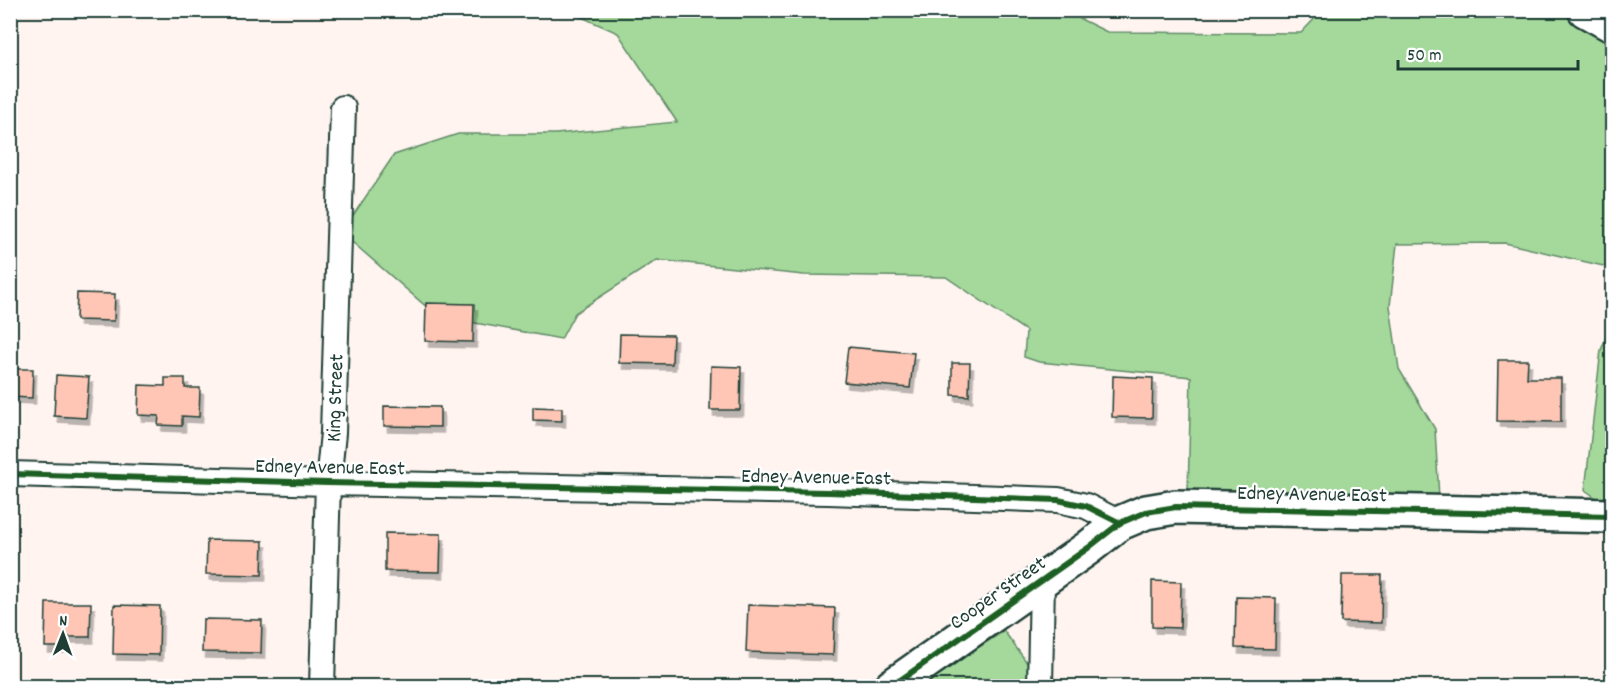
<svg xmlns="http://www.w3.org/2000/svg" width="1623" height="697" font-family="Dekko,sans-serif">
  <defs>
    <filter id="shadow"><feDropShadow dx="3.5" dy="6" stdDeviation="0" flood-color="#0004"/></filter>
  </defs>
  <rect width="100%" height="100%" fill="#fff4f0"/>
  <filter id="ink" filterUnits="userSpaceOnUse"><feTurbulence type="fractalNoise" baseFrequency=".0167" numOctaves="2"/><feDisplacementMap in="SourceGraphic" scale="12" xChannelSelector="R" yChannelSelector="G"/><feConvolveMatrix kernelMatrix="1 2 1 2 8 2 1 2 1" color-interpolation-filters="sRGB"/></filter>
  <g filter="url(#ink)">
    <path fill="#a4d99b" stroke="#628b68" stroke-width="1.5" d="M1062 10 1107 32 1301 33 1322 11 1557 10 1612 41V268L1505 243 1397 244 1390 306 1399 369 1435 429 1439 498 1188 493 1191 377 1039 362 1024 357 1026 331 946 277 804 275 657 260 575 313 561 339 437 316 351 241 352 217 394 155 458 134H556L677 122 618 33 568 11Z
      M1612 323V502H1602L1585 490 1601 350Z
      M1004 631 1028 664V686H917Z"/>
    <path fill="#ffc6b5" stroke="#1f3d34" stroke-width="1.5" filter="url(#shadow)" d="M77 293 115 294 114 321 76 320Z
      M426 303 474 304 473 342 425 341Z
      M620 334 673 335 672 364 619 363Z
      M848 347 914 353 910 388 844 382Z
      M1498 360H1528L1527 378H1561V422L1497 421Z
      M952 363H970L969 396 952 395Z
      M711 366 741 367 740 410H710Z
      M10 369H33L32 398 10 397Z
      M56 375 89 377 86 418 54 416Z
      M1113 376 1153 378 1152 418 1112 417Z
      M165 378H185V388H200L199 417 182 416V426L158 425 159 416 138 415 139 385 165 386Z
      M384 406 440 407V427L384 426Z
      M533 407 562 408V421L533 420Z
      M385 533 441 534 440 572 385 571Z
      M207 540 263 541 262 575 206 574Z
      M1342 575H1382L1381 623 1341 622Z
      M1152 581 1181 582 1180 628 1152 627Z
      M1236 597 1276 598 1275 649 1235 648Z
      M46 603H91L90 637H63L62 647H45Z
      M114 605 160 606 159 655 113 654Z
      M748 605 835 608 833 655 746 652Z
      M203 619 262 620 261 653 202 652Z
      M1595 683H1612V686H1595Z"/>
    <g fill="none" stroke-linecap="round" stroke-linejoin="round">
      <g stroke="#1f3d34" stroke-width="28">
        <path id="street" d="M10 474 328 483 828 492 1058 500 1086 506 1120 523
          M322 686 328 483 333 433 343 108
          M1040 686 1042 580"/>
      </g>
      <g stroke="#1f3d34" stroke-width="38">
        <path id="secondary" d="M1585 10 1612 25
          M892 686 1088 548 1120 523 1146 512 1176 507 1612 516"/>
      </g>
      <use href="#street" stroke="#fff" stroke-width="24"/>
      <use href="#secondary" stroke="#fff" stroke-width="33"/>
      <g stroke="#fff" stroke-width="10">
        <path id="cycleway" d="M10 474 328 483 828 492 1058 500 1086 506 1120 523
          M892 686 1088 548 1120 523 1146 512 1176 507 1612 516"/>
      </g>
      <use href="#cycleway" stroke="#1b5e20" stroke-width="6"/>
    </g>
  </g>
  <g text-anchor="middle" stroke-width="4.5" stroke-linejoin="round" paint-order="stroke">
    <g font-size="21" fill="#1f3d34" stroke="#fff">
      <text transform="translate(334 398) rotate(-88)" y="7">King Street</text>
      <text transform="translate(330 466) rotate(1)" y="7">Edney Avenue East</text>
      <text transform="translate(816 476) rotate(1)" y="7">Edney Avenue East</text>
      <text transform="translate(1312 493) rotate(1)" y="7">Edney Avenue East</text>
      <text transform="translate(997 592) rotate(-35)" y="7">Cooper Street</text>
    </g>
  </g>
  <rect width="1623" height="697" fill="none" stroke="#fff" stroke-width="36"/>
  <rect x="18" y="18" width="1587" height="661" fill="none" stroke="#1f3d34" stroke-width="2" filter="url(#ink)"/>
  <g transform="translate(63 634) rotate(1)" stroke="#ffffff" stroke-width="4.5" paint-order="stroke">
  <path d="M0-4.5L10 22L0 15L-10 22Z" fill="#1f3d34"/>
  <text y="-9" font-size="16" font-weight="bold" text-anchor="middle" fill="#1f3d34">N</text>
  </g>
  <path d="M1398 60v9h180v-9" fill="none" stroke="#1f3d34" stroke-width="3"/>
  <text x="1407" y="60" font-size="18" fill="#1f3d34" stroke="#ffffff" stroke-width="4.5" paint-order="stroke">50 m</text>
</svg>
